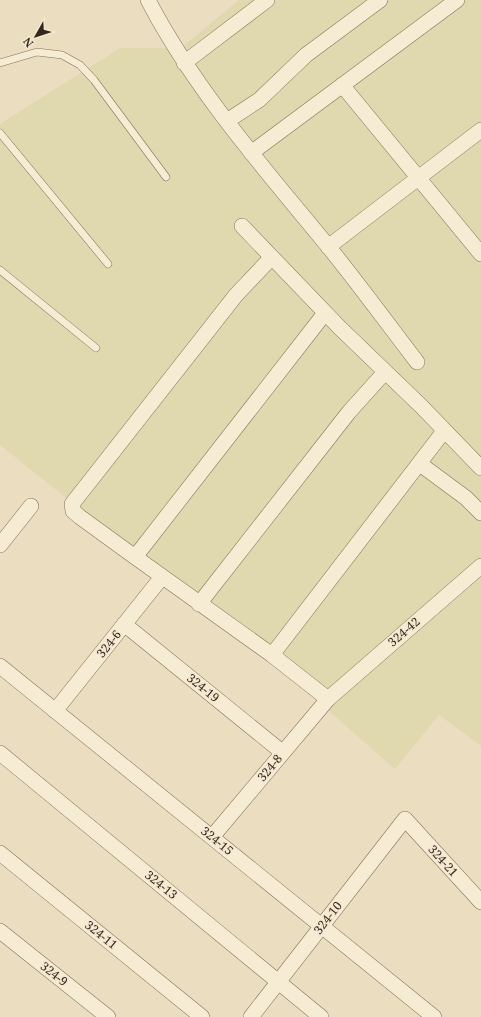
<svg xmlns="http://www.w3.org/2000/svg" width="481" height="1017" font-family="'Noto Serif',serif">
  <rect width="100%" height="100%" fill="#ebdec0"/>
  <path fill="#e0d8ae" d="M239 0H481V746L439 715 395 769 284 672 0 445V124L120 48H181Z"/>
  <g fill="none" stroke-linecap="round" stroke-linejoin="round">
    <g stroke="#836f59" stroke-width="8">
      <path id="service" d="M0 63 37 52 62 55 80 65 94 80 166 177
        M0 133 108 264
        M0 270 96 348"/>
    </g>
    <g stroke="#836f59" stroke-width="16">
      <path id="minor" d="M148 0C195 90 263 167 327 245 358 283 387 323 417 362
        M184 63 267 0
        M342 85 481 254
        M227 121 259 100 306 55 380 0
        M251 153 457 0
        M242 226 340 328 421 406 481 468
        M328 247 481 130
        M325 313 135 557 272 655 328 699
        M420 464 466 498 481 513
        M0 545 31 506
        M135 557 80 517 73 511 72 504 236 295 272 257
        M199 604 349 412 385 372
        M124 624 282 752
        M272 655 444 431
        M0 666 434 1017
        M55 711 162 577
        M0 753 321 1017
        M212 837 328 699 481 566
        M0 853 202 1017
        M0 931 108 1017
        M251 1017 405 819 481 902"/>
    </g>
    <use href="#service" stroke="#f6ecd3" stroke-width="7"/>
    <use href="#minor" stroke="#f6ecd3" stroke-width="15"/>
  </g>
  <g text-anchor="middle" stroke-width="3" stroke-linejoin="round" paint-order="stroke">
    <g font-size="12" fill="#33281d" stroke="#f3e8cf">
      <text transform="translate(404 632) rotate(-41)" y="4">324-42</text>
      <text transform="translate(109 644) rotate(-51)" y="4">324-6</text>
      <text transform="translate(203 688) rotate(39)" y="4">324-19</text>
      <text transform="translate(270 768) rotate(-50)" y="4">324-8</text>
      <text transform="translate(217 841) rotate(39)" y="4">324-15</text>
      <text transform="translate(443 861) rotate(48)" y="4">324-21</text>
      <text transform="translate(161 885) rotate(39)" y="4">324-13</text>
      <text transform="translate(328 918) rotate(-52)" y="4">324-10</text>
      <text transform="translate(101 935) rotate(39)" y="4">324-11</text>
      <text transform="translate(54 974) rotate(38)" y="4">324-9</text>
    </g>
  </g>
  <g transform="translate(36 36) rotate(231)" stroke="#f3e8cf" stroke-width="3" paint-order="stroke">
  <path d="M0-3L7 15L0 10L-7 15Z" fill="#33281d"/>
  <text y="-6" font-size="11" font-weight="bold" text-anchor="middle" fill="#33281d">N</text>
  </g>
</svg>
